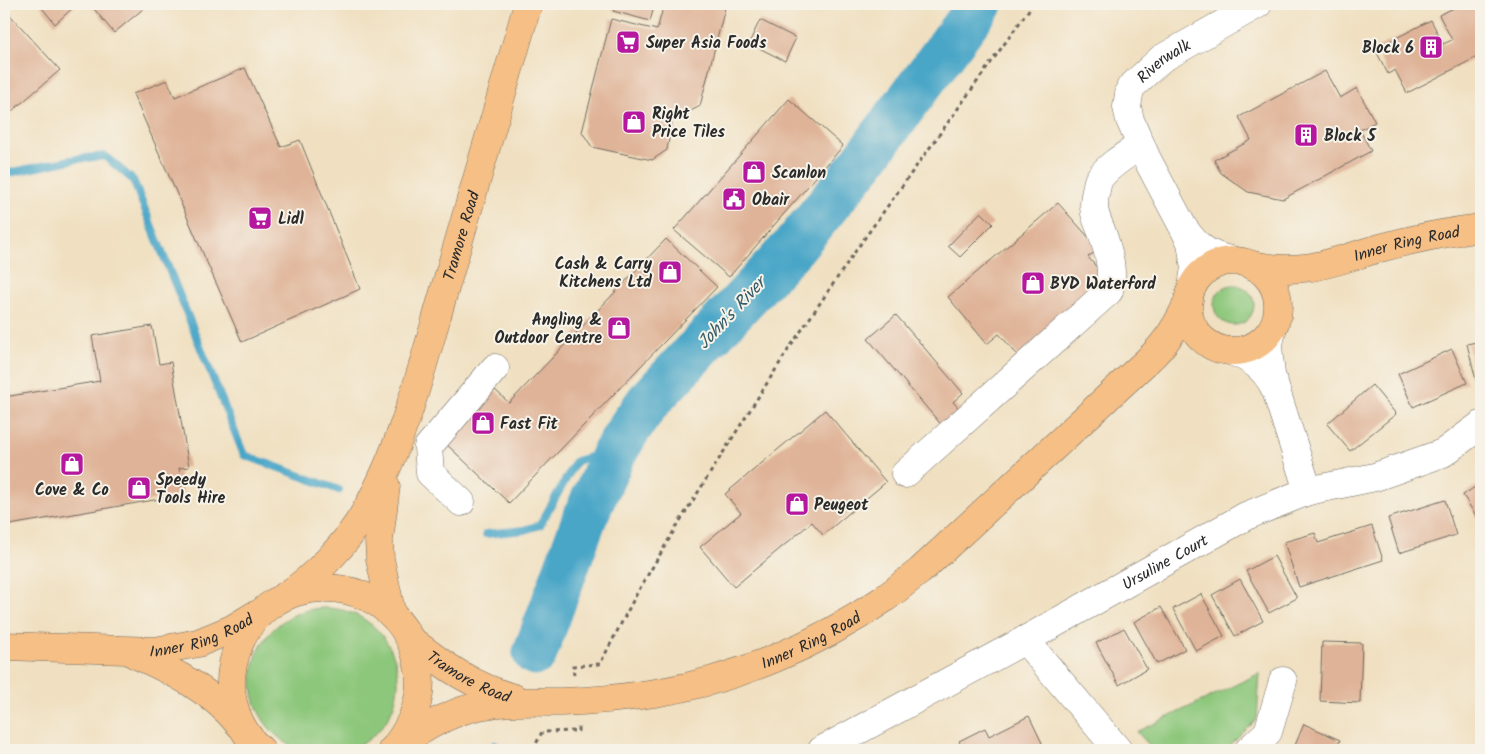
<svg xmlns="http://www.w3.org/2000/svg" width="1485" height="754" font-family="Kalam,sans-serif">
  <rect width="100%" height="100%" fill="#f7f3e8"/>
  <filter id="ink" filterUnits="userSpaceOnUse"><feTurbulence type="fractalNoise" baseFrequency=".02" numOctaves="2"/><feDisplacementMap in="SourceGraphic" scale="10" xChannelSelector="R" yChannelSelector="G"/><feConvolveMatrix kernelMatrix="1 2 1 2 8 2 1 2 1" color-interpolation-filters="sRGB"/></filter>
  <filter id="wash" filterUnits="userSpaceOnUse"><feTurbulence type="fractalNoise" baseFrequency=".0096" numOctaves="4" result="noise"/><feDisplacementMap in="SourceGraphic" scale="20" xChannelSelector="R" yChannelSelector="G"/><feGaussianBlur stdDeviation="1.12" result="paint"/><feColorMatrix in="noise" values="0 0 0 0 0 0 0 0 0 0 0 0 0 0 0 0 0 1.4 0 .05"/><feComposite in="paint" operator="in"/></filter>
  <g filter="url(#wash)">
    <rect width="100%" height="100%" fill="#f0e0c1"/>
    <path fill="#8dc77b" stroke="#5c7953" d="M1214 305a20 20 0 1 1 40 0a20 20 0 1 1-40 0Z
      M252 681a73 73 0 1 1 146 0a73 73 0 1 1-146 0Z
      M1260 673 1257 719 1226 750H1154L1137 732Z"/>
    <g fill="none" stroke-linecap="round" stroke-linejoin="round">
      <path stroke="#49a6c7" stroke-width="8" d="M4 177 9 173 76 159 105 156 133 180 244 455 339 490
        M486 534 524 530 540 525 576 461 597 455H613
        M493 750 495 745"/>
      <path stroke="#49a6c7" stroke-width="45" d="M535 653 585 517 613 455 630 427 648 402 795 245 862 163 980 4"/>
    </g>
    <g id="blocks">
      <path fill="#dfb397" d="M39 4H77L55 24Z
        M90 4H149L114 33Z
        M615 4H655L650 21 613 11Z
        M664 4H726L700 106 687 113 674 111 667 150 652 160 592 147 582 132 611 19 657 30Z
        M1462 4H1481V55L1407 93 1395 70 1388 74 1375 49 1431 20 1443 44 1452 40 1439 15Z
        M10 15 60 70 4 118V19Z
        M760 20 796 38 785 61 749 43Z
        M245 68 281 147 300 140 360 289 242 342 133 94 167 80 175 97Z
        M1325 71 1340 98 1357 88 1375 122 1360 130 1371 151 1283 199 1248 192 1221 173 1214 160 1251 140 1239 117Z
        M789 99 843 146 729 277 674 230Z
        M1058 203 1099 249 1088 257 1103 275V291L1022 360 999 334 987 344 948 297Z
        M981 212 993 224 960 257 948 246Z
        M666 239 717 287 509 503 443 441 493 388 509 403Z
        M896 315 963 393 953 402 962 412 944 428 868 339Z
        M152 326 159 364 171 362 189 467 179 468 183 495 4 526V397L100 381 92 336Z
        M1481 341V378L1476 380 1467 344Z
        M1452 349 1467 383 1413 407 1398 374Z
        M1372 385 1396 414 1350 451 1327 424Z
        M825 410 886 482 823 535 812 522 734 587 700 547 741 513 725 494Z
        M1481 483V524L1463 495Z
        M1445 500 1456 535 1399 553 1388 518Z
        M1372 526 1383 560 1299 587 1284 542 1315 533 1318 543Z
        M1274 556 1297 598 1269 613 1246 571Z
        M1240 579 1263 621 1235 636 1212 595Z
        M1201 594 1224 636 1196 651 1173 609Z
        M1161 607 1185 649 1157 664 1134 622Z
        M1124 628 1147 669 1119 685 1096 643Z
        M1322 642 1362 643 1360 703 1320 701Z
        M1029 716 1042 743 1026 750H995L993 748 988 750H963L959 741 985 728 989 736Z
        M1304 724 1340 740 1336 750H1293Z"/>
    </g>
  </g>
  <g filter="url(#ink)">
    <use href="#blocks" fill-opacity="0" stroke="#706a60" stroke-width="1"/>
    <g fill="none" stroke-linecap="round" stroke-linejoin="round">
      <g stroke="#706a60" stroke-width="29">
        <g id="minor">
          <path d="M1186 231C1198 248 1210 256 1231 260"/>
          <path id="s1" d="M1192 287 1195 268 1191 242 1147 159 1130 120 1127 107 1130 88 1161 59 1258 4"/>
          <path d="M1231 351C1250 358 1265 368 1274 387"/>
          <path d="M905 474 1109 291C1113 276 1110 257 1105 242 1099 220 1090 215 1096 190 1097 187 1097 182 1099 179 1108 165 1128 154 1141 145"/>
          <path d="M1308 491 1375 477 1443 453 1481 425"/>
          <path d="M461 502 430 473 428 447 495 368"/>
          <path d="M1025 640 1118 750"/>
          <path id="s2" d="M822 750 1025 640 1246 516 1308 491 1271 375 1268 347 1272 331"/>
          <path d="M1249 750 1268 732 1283 681"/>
        </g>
      </g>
      <g stroke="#706a60" stroke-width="29">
        <g id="major">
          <circle cx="1233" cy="306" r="45"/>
          <path id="s3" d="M1252 265C1305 276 1331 262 1380 248 1413 239 1447 232 1481 228"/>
          <path d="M386 486 379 540 380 559 392 615"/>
          <path id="s4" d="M285 596C314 578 348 542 365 512 403 445 422 368 443 295 472 198 500 101 528 4"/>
          <path id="s5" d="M411 640C443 665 474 687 514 698"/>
          <path id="s6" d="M4 646 155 651 198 643 232 629 255 615"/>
          <path d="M134 654C173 671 212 691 239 724"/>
          <path d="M261 750C237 729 226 695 233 664 255 560 402 564 419 669 423 696 413 723 397 744"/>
          <path id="s7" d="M392 750C414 734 437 719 464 710 496 700 528 702 561 702 593 701 624 698 655 693 736 680 817 645 884 599 896 590 908 580 920 571L1147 361C1167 343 1179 324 1189 299"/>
        </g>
      </g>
      <path stroke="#706a60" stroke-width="3" stroke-dasharray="4 4" stroke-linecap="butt" d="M574 675 573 666 600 664 636 595 678 524 788 350 859 246 1033 4
        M533 750 542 732 578 731V726"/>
      <use href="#minor" stroke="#fff" stroke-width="28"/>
      <use href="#major" stroke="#f5bf86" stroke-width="28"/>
    </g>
  </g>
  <defs>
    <g id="supermarket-square" transform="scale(1.25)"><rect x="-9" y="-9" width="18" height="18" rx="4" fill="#b5179e" stroke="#f7f3e8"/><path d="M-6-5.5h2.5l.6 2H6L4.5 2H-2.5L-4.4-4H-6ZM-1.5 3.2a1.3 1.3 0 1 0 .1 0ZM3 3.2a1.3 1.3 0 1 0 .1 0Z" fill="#fff"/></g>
    <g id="building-square" transform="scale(1.25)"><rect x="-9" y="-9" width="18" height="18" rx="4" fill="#b5179e" stroke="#f7f3e8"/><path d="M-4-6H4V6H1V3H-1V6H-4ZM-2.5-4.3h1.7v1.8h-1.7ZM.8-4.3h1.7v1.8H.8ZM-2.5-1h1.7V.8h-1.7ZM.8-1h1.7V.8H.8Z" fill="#fff"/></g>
    <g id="shop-square" transform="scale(1.25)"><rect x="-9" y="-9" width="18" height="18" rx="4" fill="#b5179e" stroke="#f7f3e8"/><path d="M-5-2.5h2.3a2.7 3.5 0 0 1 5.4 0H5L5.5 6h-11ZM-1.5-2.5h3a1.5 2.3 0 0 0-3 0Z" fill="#fff"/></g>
    <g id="civic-square" transform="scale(1.25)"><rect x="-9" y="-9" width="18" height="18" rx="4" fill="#b5179e" stroke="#f7f3e8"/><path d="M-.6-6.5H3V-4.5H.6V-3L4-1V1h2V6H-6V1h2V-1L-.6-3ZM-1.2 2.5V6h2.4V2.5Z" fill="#fff"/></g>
  </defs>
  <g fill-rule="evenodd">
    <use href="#supermarket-square" x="628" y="42"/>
    <use href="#building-square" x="1431" y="47"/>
    <use href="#shop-square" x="634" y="122"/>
    <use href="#building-square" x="1306" y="135"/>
    <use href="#shop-square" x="754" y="172"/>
    <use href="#civic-square" x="734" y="199"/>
    <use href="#supermarket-square" x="260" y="218"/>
    <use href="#shop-square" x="670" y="272"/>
    <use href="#shop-square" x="1033" y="283"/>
    <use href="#shop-square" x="619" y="328"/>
    <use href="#shop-square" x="483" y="423"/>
    <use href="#shop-square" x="72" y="464"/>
    <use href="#shop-square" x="139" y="488"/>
    <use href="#shop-square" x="797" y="504"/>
  </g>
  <g text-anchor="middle" stroke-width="4" stroke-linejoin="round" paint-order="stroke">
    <g font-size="16" font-weight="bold" fill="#2b2b2b" stroke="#f7f3e8" text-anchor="start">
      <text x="646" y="48">Super Asia Foods</text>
      <text x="1414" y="53" text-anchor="end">Block 6</text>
      <text x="652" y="119">Right<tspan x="652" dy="18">Price Tiles</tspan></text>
      <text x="1324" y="141">Block 5</text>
      <text x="772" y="178">Scanlon</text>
      <text x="752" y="205">Obair</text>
      <text x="278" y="224">Lidl</text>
      <text x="652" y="269" text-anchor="end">Cash &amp; Carry<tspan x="652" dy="18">Kitchens Ltd</tspan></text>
      <text x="1050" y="289">BYD Waterford</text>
      <text x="602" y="325" text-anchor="end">Angling &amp;<tspan x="602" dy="18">Outdoor Centre</tspan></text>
      <text x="500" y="429">Fast Fit</text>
      <text x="156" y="485">Speedy<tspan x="156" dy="18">Tools Hire</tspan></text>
      <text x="72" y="495" text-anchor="middle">Cove &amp; Co</text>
      <text x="814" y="510">Peugeot</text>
    </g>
    <g font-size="16" fill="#2b2b2b" stroke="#f7f3e8">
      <text dy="6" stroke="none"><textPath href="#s1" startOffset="258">Riverwalk</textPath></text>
      <text dy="6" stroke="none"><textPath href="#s4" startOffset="410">Tramore Road</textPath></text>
      <text dy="6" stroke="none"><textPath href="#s3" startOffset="158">Inner Ring Road</textPath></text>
      <text dy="6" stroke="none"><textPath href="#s2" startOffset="391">Ursuline Court</textPath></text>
      <text dy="6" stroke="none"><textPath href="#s6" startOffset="200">Inner Ring Road</textPath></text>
      <text dy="6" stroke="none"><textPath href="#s7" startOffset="440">Inner Ring Road</textPath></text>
      <text dy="6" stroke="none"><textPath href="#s5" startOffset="69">Tramore Road</textPath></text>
    </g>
    <g font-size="18" font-style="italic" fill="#375c69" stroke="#f7f3e8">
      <text transform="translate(731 313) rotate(-47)" y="6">John's River</text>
    </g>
  </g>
  <rect width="1485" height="754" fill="none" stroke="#f7f3e8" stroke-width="20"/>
</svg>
